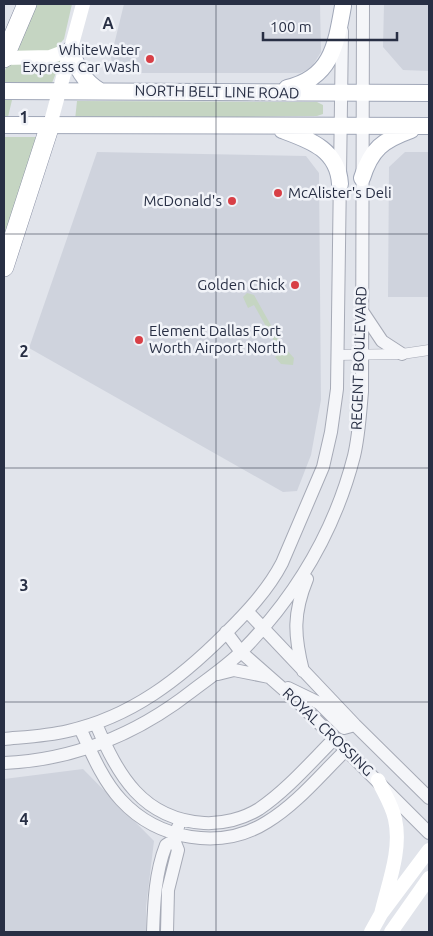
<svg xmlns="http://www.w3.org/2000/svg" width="433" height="936" font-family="Ubuntu,sans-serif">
  <rect width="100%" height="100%" fill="#e1e4eb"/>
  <path fill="#cfd3dd" d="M124 4H320L321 52 311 68 300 73H113L111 57Z
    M384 4H429V71L403 70 383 47Z
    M97 152 306 156 319 173 321 400 311 455 297 491 283 492 29 348Z
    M405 152H429V297H388L389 167Z
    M83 769 154 841 146 907V932H4V779Z"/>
  <path fill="#c5d5c2" d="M33 4H72L64 39 57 47 62 57 52 83H16L4 134V73Z
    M77 101 317 102 323 105V114L317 116C236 116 156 120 75 120Z
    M4 137H37L4 244Z
    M247 293 254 295 282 345 294 358 293 365 281 364 275 357 281 353 254 305 248 308 243 297Z"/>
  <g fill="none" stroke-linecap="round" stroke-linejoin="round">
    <g stroke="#a6aab6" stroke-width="11">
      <path id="minor" d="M337 355 402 354 429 350"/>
    </g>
    <g stroke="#a6aab6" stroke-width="14">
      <path id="tertiary" d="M362 311 382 341 402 354
        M247 611 355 725 429 798
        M226 632 241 652 299 703 429 833
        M303 671C294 635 293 613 307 579
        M218 674 234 670 269 677
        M288 688 319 703 344 728 355 725
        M96 724C118 775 142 819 204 823 222 824 243 819 259 809 287 790 311 762 334 739
        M80 728C91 752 103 781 121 800 158 840 221 851 267 822 297 804 321 774 346 750
        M4 739C25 737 47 736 68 731 131 717 180 679 225 634 246 613 268 590 282 563L323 467 331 432 337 389 342 31
        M4 763C74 760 137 734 192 691 209 678 227 666 242 651 296 596 335 530 354 456 359 435 360 413 362 392L363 4
        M153 932C154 903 155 873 166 845L174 840
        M167 932 168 890 178 850 174 840 178 827"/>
    </g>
    <g stroke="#a0a7b8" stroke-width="18">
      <path id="primary" d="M71 49C77 68 83 81 100 91
        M287 88C331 78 336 46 343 6
        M4 91 429 93
        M4 125 429 126
        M282 130C309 140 338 149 340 184
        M362 178C371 149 383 140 411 130"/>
    </g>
    <g stroke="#888fa3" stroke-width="20">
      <path id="motorway" d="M4 58 27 4
        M4 267 50 125"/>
    </g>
    <use href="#minor" stroke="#f5f6f9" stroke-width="10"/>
    <use href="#tertiary" stroke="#f5f6f9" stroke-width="12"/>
    <path stroke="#fff" stroke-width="14" d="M4 58 50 57 71 49
      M50 125 83 4
      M378 780C384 793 392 805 395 819 402 850 388 884 381 914
      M371 932 381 914 429 850
      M391 932 429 878"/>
    <use href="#primary" stroke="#fff" stroke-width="16"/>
    <use href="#motorway" stroke="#fff" stroke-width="19"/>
  </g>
  <path fill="none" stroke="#282f44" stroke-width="1" stroke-opacity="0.55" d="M216 4V932M4 234H429M4 468H429M4 702H429"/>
  <g fill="#d83f46" stroke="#f1f3f8" stroke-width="2">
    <circle cx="150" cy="59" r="5"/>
    <circle cx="278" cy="193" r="5"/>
    <circle cx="232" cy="201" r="5"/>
    <circle cx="295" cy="285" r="5"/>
    <circle cx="139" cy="340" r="5"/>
  </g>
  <g text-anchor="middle" stroke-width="5" stroke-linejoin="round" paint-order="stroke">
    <g font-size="15" fill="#282f44" stroke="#f1f3f8" text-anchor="end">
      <text x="140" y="55">WhiteWater<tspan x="140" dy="17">Express Car Wash</tspan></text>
      <text x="288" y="198" text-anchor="start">McAlister's Deli</text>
      <text x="222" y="206">McDonald's</text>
      <text x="285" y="290">Golden Chick</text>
      <text x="149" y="336" text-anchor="start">Element Dallas Fort<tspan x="149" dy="17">Worth Airport North</tspan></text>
    </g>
    <g font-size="15" fill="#282f44" stroke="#f1f3f8">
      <text transform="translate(217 92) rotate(1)" y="5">NORTH BELT LINE ROAD</text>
      <text transform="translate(359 358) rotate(-88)" y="5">REGENT BOULEVARD</text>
      <text transform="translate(328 732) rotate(44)" y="5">ROYAL CROSSING</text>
    </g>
  </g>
  <g font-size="16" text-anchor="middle" font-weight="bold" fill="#282f44" stroke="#f1f3f8" stroke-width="5" stroke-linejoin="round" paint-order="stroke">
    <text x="108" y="29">A</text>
    <text x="24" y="123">1</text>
    <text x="24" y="357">2</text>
    <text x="24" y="591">3</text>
    <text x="24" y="825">4</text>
  </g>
  <rect width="433" height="936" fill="none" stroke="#282f44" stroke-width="10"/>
  <path d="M263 32v8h134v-8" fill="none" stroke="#282f44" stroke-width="2.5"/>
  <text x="270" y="32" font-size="15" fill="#282f44" stroke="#f1f3f8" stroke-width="4" paint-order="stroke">100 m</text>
</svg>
